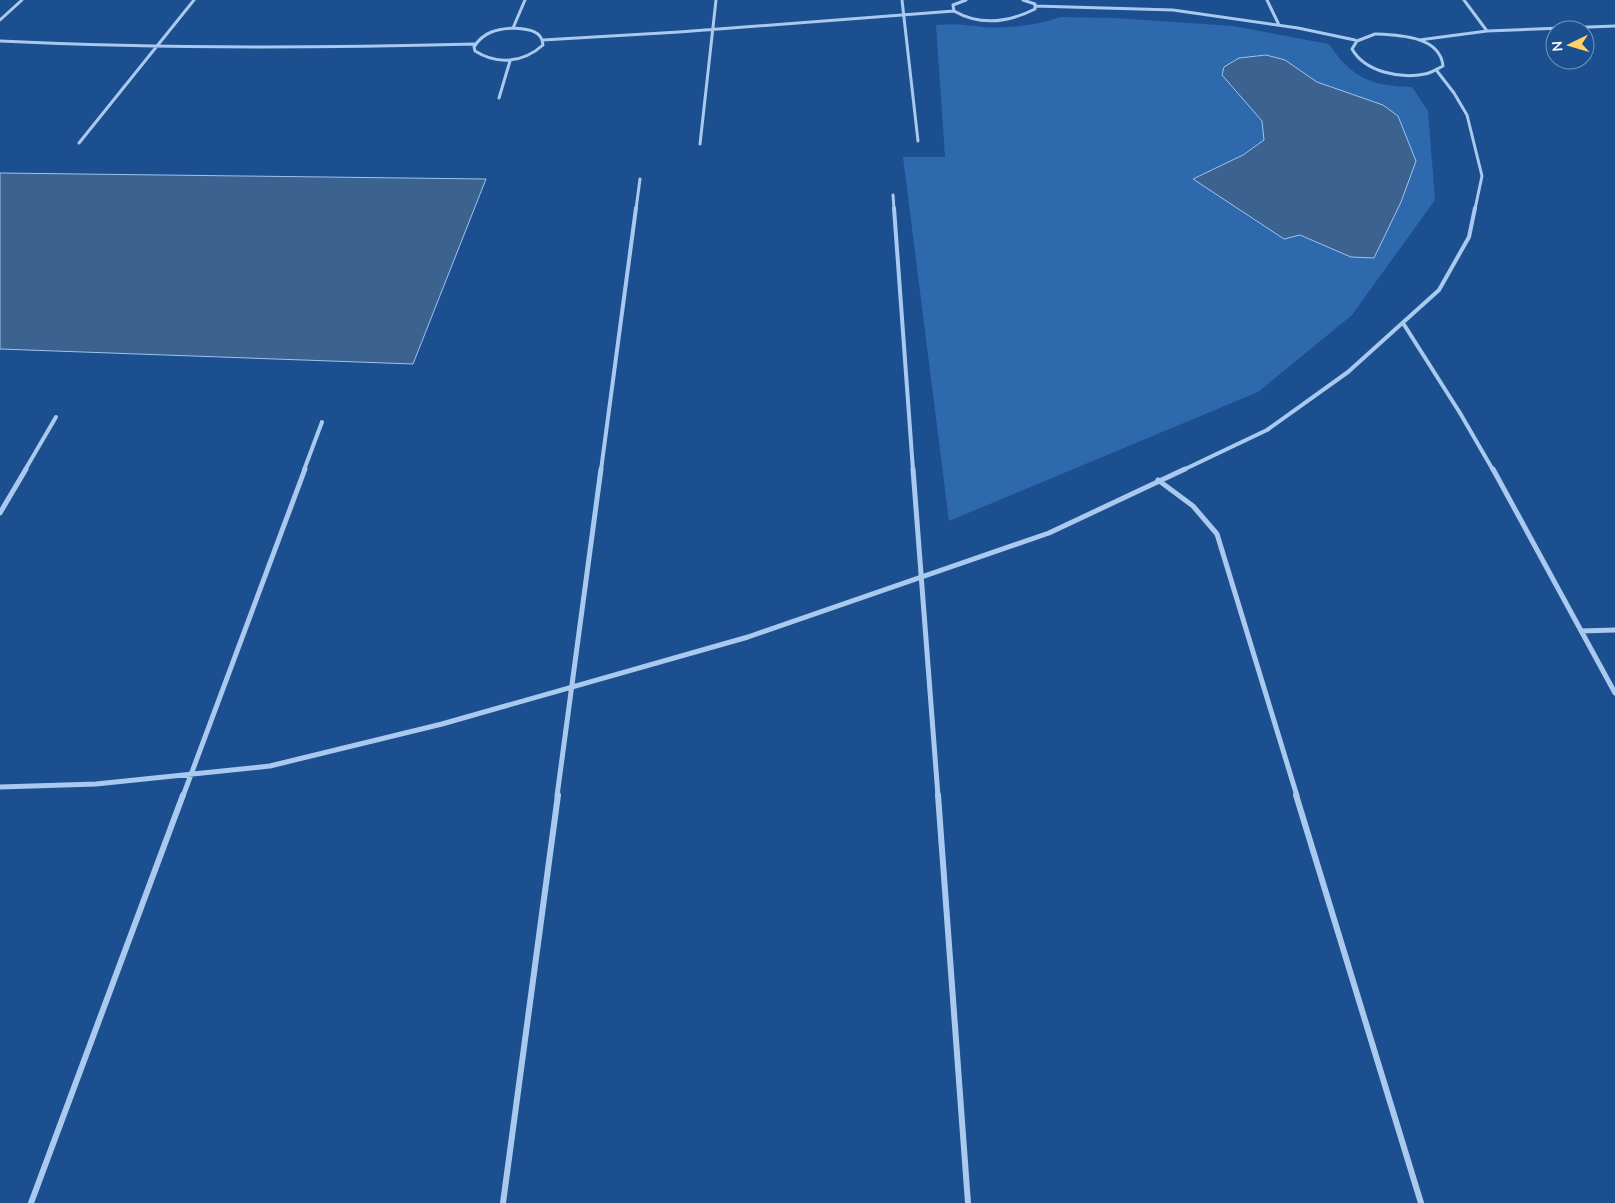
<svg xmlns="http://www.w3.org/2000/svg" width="1615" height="1203" font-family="'Nunito Sans',sans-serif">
  <rect width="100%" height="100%" fill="#1b4f8f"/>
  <path fill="#2e69ad" d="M1061 17 1116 18 1233 26 1329 44C1351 78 1372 86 1412 87L1428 111 1435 200 1352 315 1258 392 949 521 903 157H945L936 25C952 23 966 25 983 27 1009 29 1037 25 1061 17Z"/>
  <path fill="#3c6290" stroke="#9cc4f0" d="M1266 55 1285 60 1317 82 1383 105 1398 116 1416 161 1401 202 1374 258 1351 257 1300 235 1284 239 1193 179 1243 155 1264 140 1262 121 1222 75 1224 67 1239 58Z
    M0 173 486 179 413 364 0 349Z"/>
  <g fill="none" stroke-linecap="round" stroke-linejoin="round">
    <path stroke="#a9c9ee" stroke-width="3" d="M902 0 918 141
      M966 0 953 5 954 11C980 26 1009 22 1035 9V4L1023 0
      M1267 0 1279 25
      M1464 0 1487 31
      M1035 6 1173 10 1298 28 1355 40
      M0 20 22 0
      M513 28C525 29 542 29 543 45 523 63 497 65 475 51L474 47C483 32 497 29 513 28Z
      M513 28 525 0
      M1375 34C1399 35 1440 36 1443 66 1437 69 1431 73 1425 74 1400 79 1365 72 1352 49L1357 41Z
      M543 40 679 32 954 11
      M1419 40 1487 31 1615 26
      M0 41C158 49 317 48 475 44
      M1437 71 1454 93 1467 115 1482 176 1475 209
      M499 98 510 61
      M79 143 194 0
      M700 144 716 0
      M893 195 894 209
      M636 209 640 179"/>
    <path stroke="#a9c9ee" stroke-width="4" d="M894 208 913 470
      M1403 323 1460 413 1493 470
      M25 470 56 417
      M304 470 322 422
      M601 470 636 208
      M1183 470 1267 430 1348 372 1439 290 1469 237 1475 208"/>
    <path stroke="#a9c9ee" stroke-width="5" d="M913 469 938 796
      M1493 469 1615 693
      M1158 480 1193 506 1217 534 1297 796
      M0 513 26 469
      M1581 631 1615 630
      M0 787 96 784 270 766 442 724 748 637 1049 533 1185 469
      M183 796 305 469
      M557 796 601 469"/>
    <path stroke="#a9c9ee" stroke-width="6" d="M938 795 968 1203
      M1296 795 1421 1203
      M31 1203 183 795
      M503 1203 558 795"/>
  </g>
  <g transform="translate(1570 45) rotate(265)"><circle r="24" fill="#1b4f8f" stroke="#7695bc"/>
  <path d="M0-4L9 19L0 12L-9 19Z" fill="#ffd166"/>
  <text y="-8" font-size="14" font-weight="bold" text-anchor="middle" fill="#ffffff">N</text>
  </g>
</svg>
